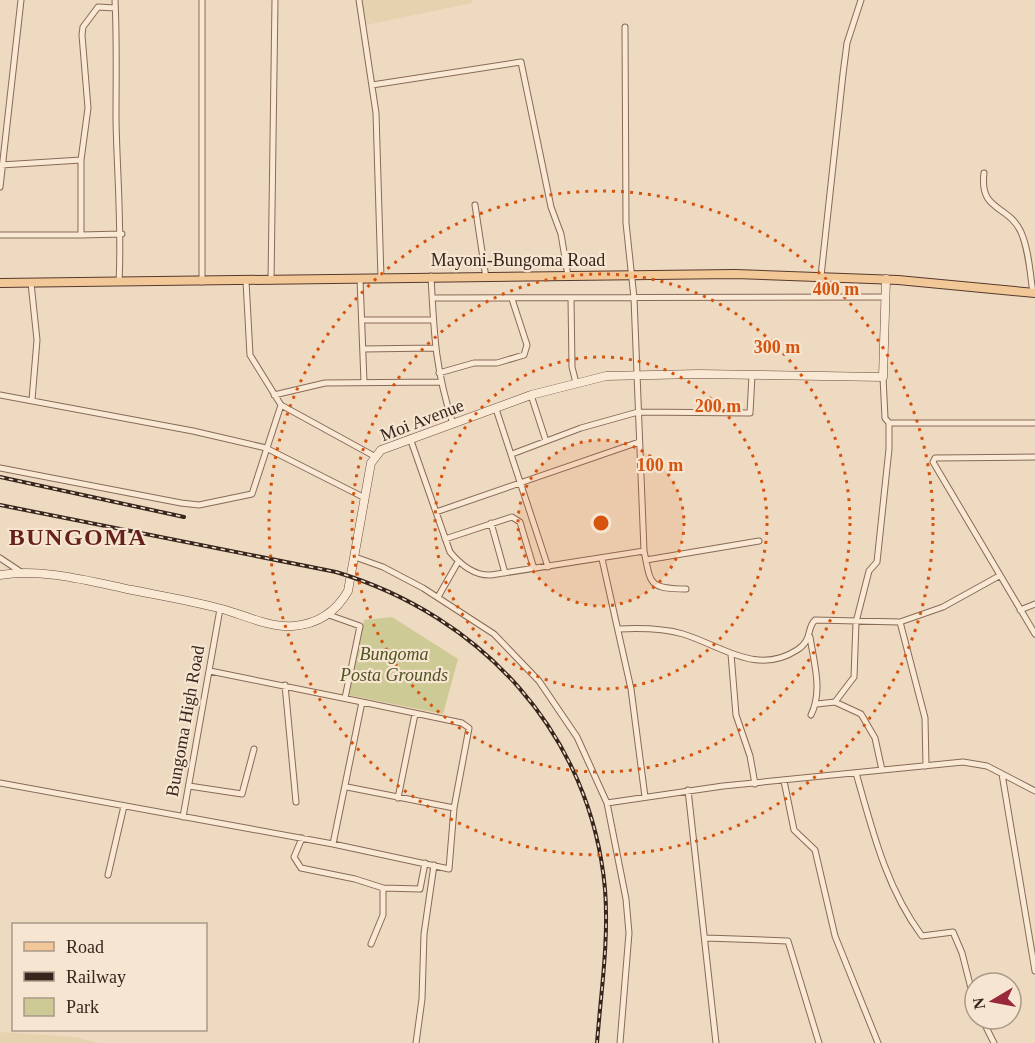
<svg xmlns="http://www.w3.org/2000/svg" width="1035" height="1043" font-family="'Times New Roman',serif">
  <rect width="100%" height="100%" fill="#eedac1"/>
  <path fill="#e4d3ae" d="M362 0H472V3L366 25Z
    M0 1032 76 1037 98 1043H0Z"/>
  <path fill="#cdca95" d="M392 617 458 659 443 714 348 695 364 620Z"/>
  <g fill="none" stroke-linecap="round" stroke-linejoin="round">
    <g stroke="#886a58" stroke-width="7">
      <path id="street" d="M115 0C117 40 116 80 116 120 117 174 122 227 119 282
        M202 0V282
        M359 0 376 113 381 278
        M625 27 626 223 634 298 644 551C651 583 647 589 686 589
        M372 85 521 62 551 207 561 234 568 276
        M1 165 81 160
        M984 173C979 212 1008 204 1021 232 1029 251 1030 273 1033 293
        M0 187 21 0
        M475 205 486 278
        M0 235H81V160L88 108 82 35 83 27 98 7 115 8
        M81 235 122 234
        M431 276C434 334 435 368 453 424
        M821 276 843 74 847 43 861 0
        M360 279 364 382
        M246 281 250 355 281 405 374 456
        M271 281 275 0
        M31 283 37 340 32 400
        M432 298 885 297
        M571 298 572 367 576 383
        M362 320H432
        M363 349 434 348
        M439 373 474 363H497L524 355 527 345 512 299
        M0 395 193 431 266 448 365 498
        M274 395 325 383 440 382
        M531 395 546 441
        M496 409 548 567
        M889 423H1035
        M410 438 450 552C460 564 474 576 491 575L644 551
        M512 454 581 428 638 412 750 413 752 375
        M1035 457 935 458 933 462 1035 634
        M0 468 181 503 199 505 252 494 281 405
        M436 512 639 442
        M491 523 505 573
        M445 539 512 517 520 522 534 569
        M355 557 383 567 423 588 494 634 539 681 577 737 607 803 626 899 629 933 620 1043
        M0 558 21 572
        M602 559 631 689 645 797
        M646 560 759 541
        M438 597 458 562
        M1020 610 1035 604
        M329 615 360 626 345 698
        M900 622 925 718 926 766
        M619 629C640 628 662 628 683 634 722 646 757 676 797 650 813 640 806 629 815 620L900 622 943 607 999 576
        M810 637C814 663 823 691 811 715
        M731 654 736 715 750 756 755 784
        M285 685 296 802
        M362 702 462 723 469 728 454 808
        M835 702 861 714 875 738 882 770
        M817 704 835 702 854 677 856 622 869 571 877 562 889 449V423L885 418 883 377
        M856 773C872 829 886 888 922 936L953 932 962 953 975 1004
        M1002 774 1035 971
        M784 781 794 830 815 850 835 936 878 1043
        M0 783 333 844 362 702 210 671
        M189 786 242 794 254 749
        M688 790 716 1043
        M398 798 415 714
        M607 803 723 786 963 762 987 766 1035 791
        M183 817 220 609
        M302 838 294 857 301 868 355 879 383 888 420 889 425 863
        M333 844 449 869 454 808 347 787
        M108 875 124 806
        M706 938 788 941 819 1043
        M371 944 383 915V888
        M982 1019 994 1043
        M416 1043 422 999 424 934 434 865"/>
    </g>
    <g stroke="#6a4b3c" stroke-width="9">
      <path id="secondary" d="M0 575C43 568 89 581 132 590 162 596 192 601 222 609 244 615 270 628 293 626 319 624 336 612 348 591L371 463 381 450 531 395 606 376 698 374 883 377 886 279"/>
    </g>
    <g stroke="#56392d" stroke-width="10">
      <path id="primary" d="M0 283 735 274 898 280 1035 293"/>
    </g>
    <use href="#street" stroke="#f9e8d4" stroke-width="5"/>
    <use href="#secondary" stroke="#f9e8d4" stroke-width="8"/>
    <use href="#primary" stroke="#f2c898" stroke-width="8"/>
    <g stroke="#38261d" stroke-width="4">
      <path id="rail" d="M0 477 184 517
        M0 505 336 572C482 616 591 734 605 889 609 940 601 992 597 1043"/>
    </g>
    <use href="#rail" stroke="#f6e5d1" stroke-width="1.5" stroke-dasharray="4.5" stroke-linecap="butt"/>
  </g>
  <circle cx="601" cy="523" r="83" fill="#d6540e" fill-opacity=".12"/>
  <g fill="none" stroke="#d6540e" stroke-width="3" stroke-dasharray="3 6">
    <circle cx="601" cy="523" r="83"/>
    <circle cx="601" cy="523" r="166"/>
    <circle cx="601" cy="523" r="249"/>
    <circle cx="601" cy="523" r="332"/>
  </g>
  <g text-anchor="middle" stroke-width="4.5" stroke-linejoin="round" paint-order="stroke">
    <g font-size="18" fill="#38261d" stroke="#f6e5d1">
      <text x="518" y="266">Mayoni-Bungoma Road</text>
      <text transform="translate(422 420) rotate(-21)" y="6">Moi Avenue</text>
      <text transform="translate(185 721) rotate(-80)" y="6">Bungoma High Road</text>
    </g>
    <g font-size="18" font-style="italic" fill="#505423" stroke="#f6e5d1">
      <text x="394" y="660">Bungoma<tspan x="394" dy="21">Posta Grounds</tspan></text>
    </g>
    <g font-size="24" font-weight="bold" letter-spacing="1.5" fill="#651f1c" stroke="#f6e5d1">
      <text x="78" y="545">BUNGOMA</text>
    </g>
  </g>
  <circle cx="601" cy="523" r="9" fill="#d6540e" stroke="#f6e5d1" stroke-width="3"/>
  <g font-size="18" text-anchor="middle" font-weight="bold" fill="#d6540e" stroke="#f6e5d1" stroke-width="4.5" stroke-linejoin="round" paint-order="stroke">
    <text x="836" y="295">400 m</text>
    <text x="777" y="353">300 m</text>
    <text x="718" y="412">200 m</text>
    <text x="660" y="471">100 m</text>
  </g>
  <rect x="12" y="923" width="195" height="108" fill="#f6e5d1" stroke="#aa9989" stroke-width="1.5"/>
  <rect x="24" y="942" width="30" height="9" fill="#f2c898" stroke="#aa9989" stroke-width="1.5"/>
  <text x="66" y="953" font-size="18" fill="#38261d">Road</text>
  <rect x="24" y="972" width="30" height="9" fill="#38261d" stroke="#aa9989" stroke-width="1.5"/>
  <text x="66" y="983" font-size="18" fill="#38261d">Railway</text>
  <rect x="24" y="998" width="30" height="18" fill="#cdca95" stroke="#aa9989" stroke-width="1.5"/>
  <text x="66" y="1013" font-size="18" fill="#38261d">Park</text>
  <g transform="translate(993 1001) rotate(260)"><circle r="28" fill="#f6e5d1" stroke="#aa9989" stroke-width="1.5"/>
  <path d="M0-4.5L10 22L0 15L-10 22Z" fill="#98283a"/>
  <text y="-9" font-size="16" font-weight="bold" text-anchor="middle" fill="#38261d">N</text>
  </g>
</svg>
